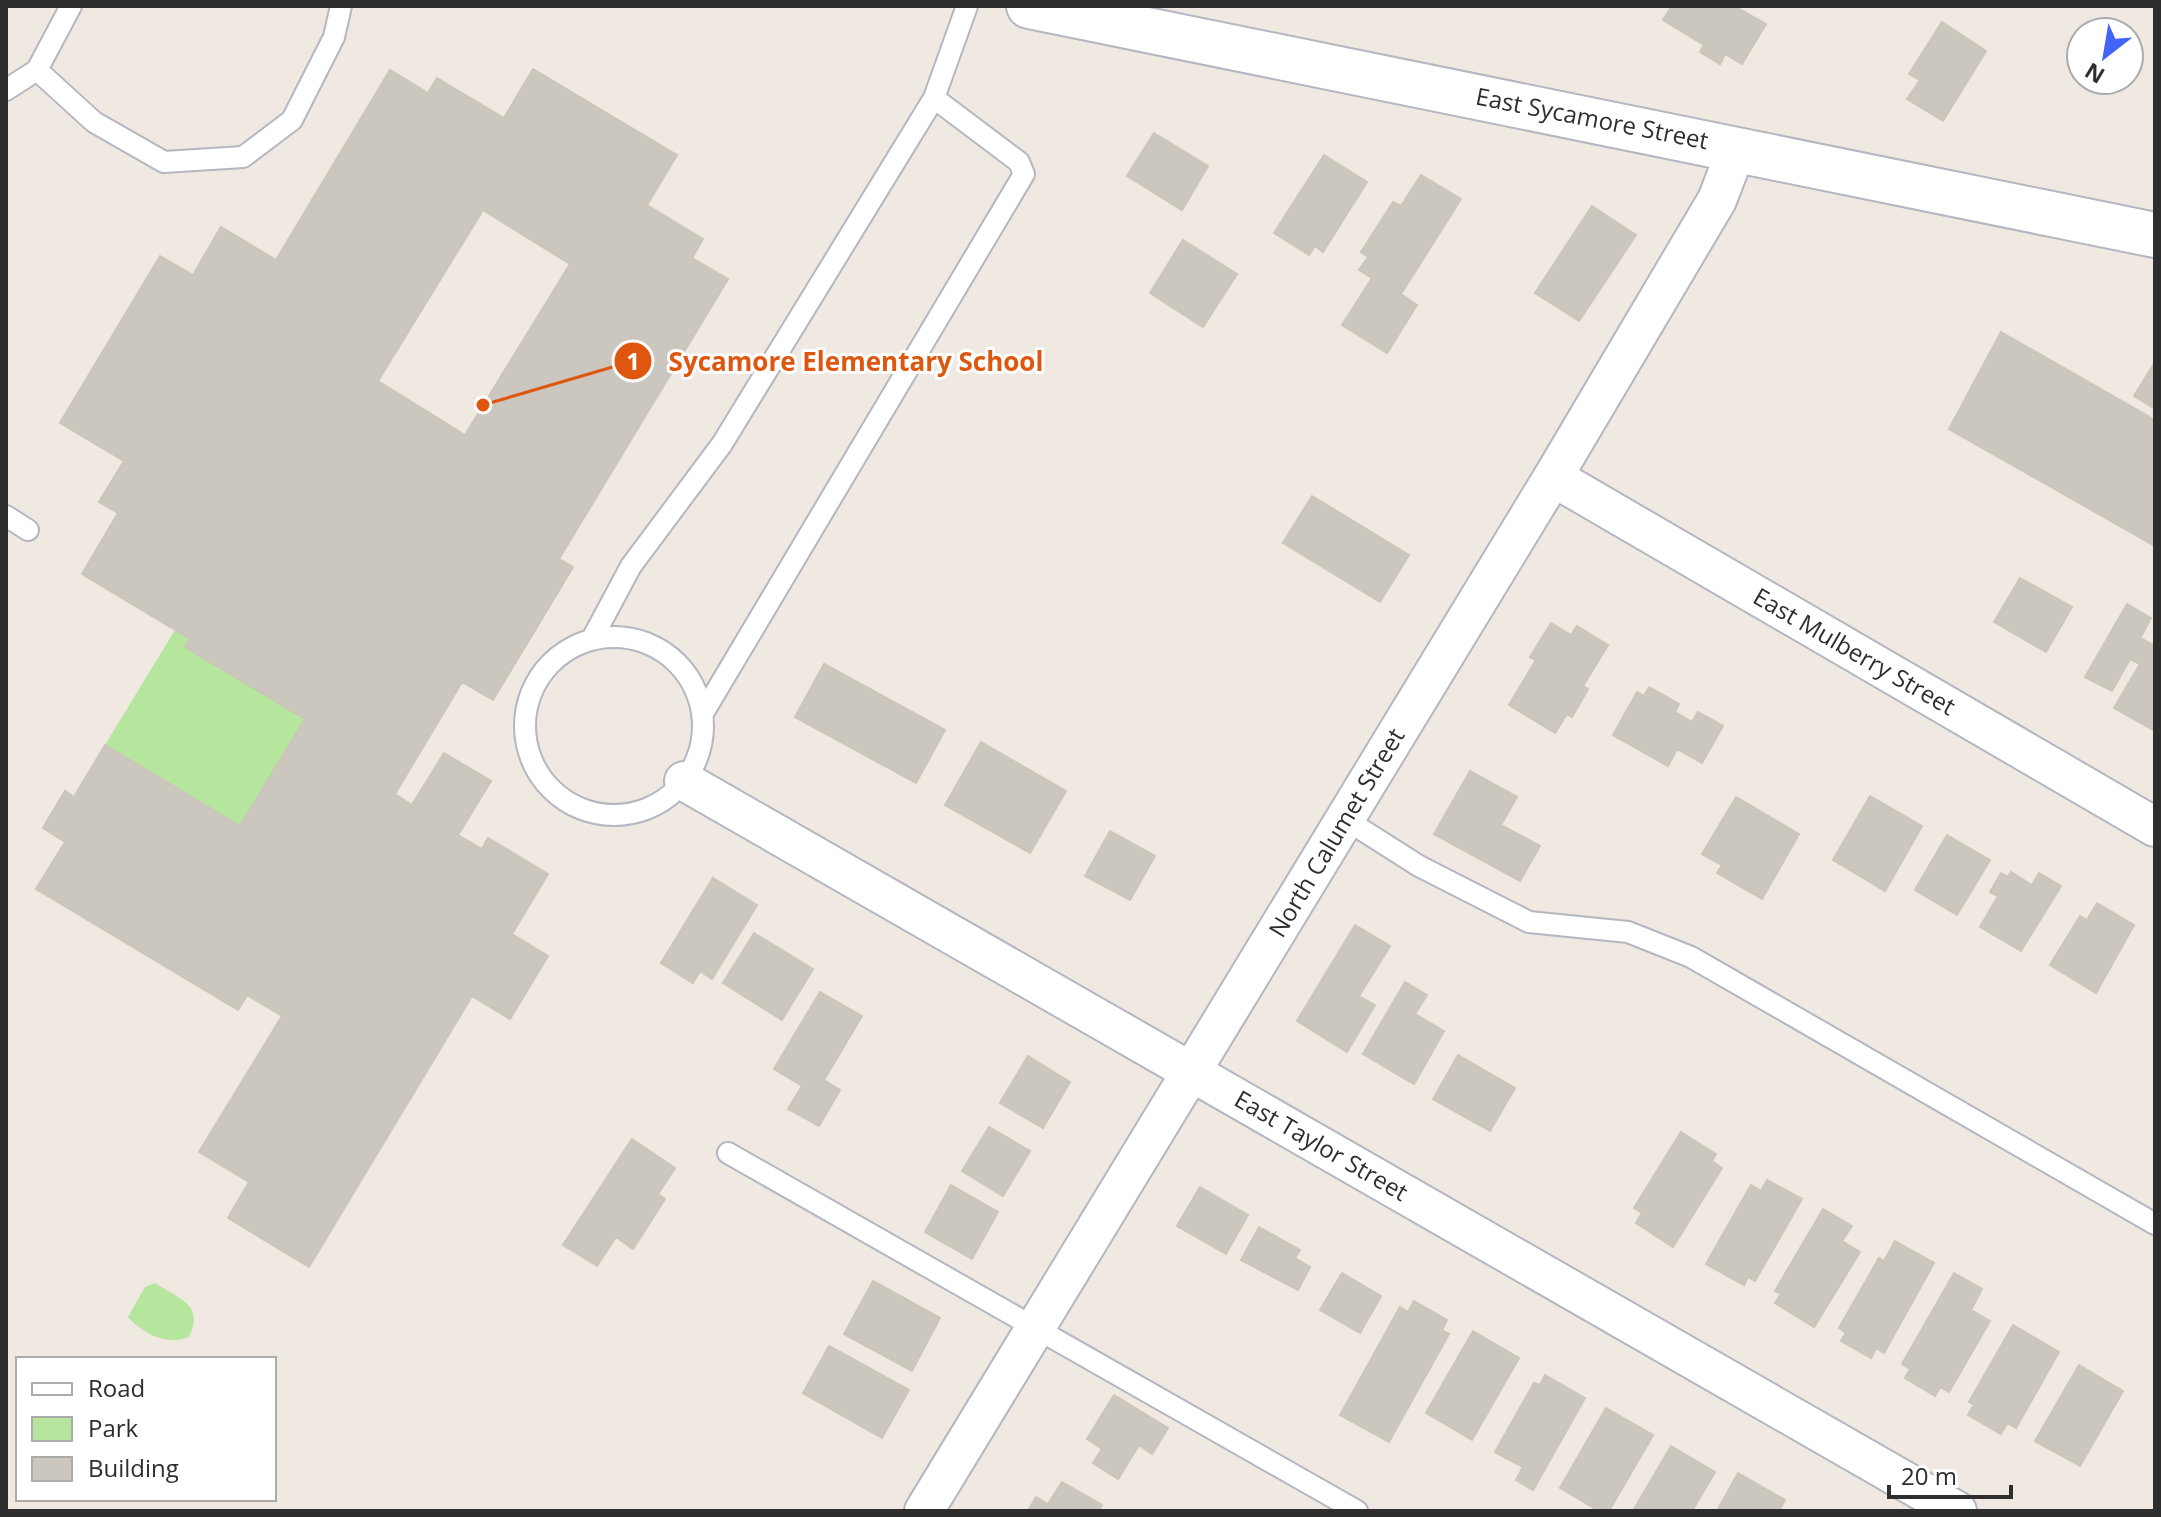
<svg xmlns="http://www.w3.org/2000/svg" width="2161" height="1517" font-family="'Open Sans',sans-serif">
  <rect width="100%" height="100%" fill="#efe9e1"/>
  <path fill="#b6e59e" d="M175 630 190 639 186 647 305 719 240 826 105 745Z
    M155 1283C179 1299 205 1304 189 1337 167 1346 143 1334 128 1317L145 1287Z"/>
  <path fill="#cbc7bf" stroke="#cbc5ba" stroke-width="2" fill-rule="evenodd" d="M1672 6H1734L1766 24 1742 64 1725 54 1720 64 1700 52 1704 45 1663 20Z
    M1942 22 1986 51 1943 121 1907 99 1920 80 1909 74Z
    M533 69 677 155 647 205 703 239 692 258 728 279 559 559 573 567 493 700 462 682 395 794 412 805 444 753 491 781 458 835 482 849 488 838 548 874 512 934 548 956 510 1019 472 996 309 1267 228 1218 249 1182 199 1152 282 1016 247 995 238 1010 36 889 65 842 43 828 65 791 74 797 105 745 240 826 305 719 185 647 190 639 82 574 118 513 99 502 124 461 60 423 160 256 193 275 221 227 276 260 390 70 428 93 437 78 504 118ZM483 210 570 264 465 435 378 381Z
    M1154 133 1208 166 1182 210 1127 176Z
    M1324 155 1367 182 1323 252 1315 246 1309 255 1274 233Z
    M1421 175 1461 199 1401 294 1417 305 1387 353 1342 325 1372 278 1359 270 1368 257 1361 252 1393 202 1401 206Z
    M1592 206 1636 235 1579 321 1535 293Z
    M1183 240 1237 274 1203 327 1150 293Z
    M2001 332 2155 420V546L1949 429Z
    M2155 362V409L2134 396Z
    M1312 496 1409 555 1380 602 1283 543Z
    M2020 578 2072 607 2046 652 1994 622Z
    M2127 604 2151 618 2140 638 2153 645 2155 642V731L2114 708 2140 664 2130 659 2112 691 2085 677Z
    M1551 623 1571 635 1577 626 1608 645 1583 686 1588 689 1572 717 1567 714 1555 733 1509 705 1536 660 1530 657Z
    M824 664 945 730 916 783 795 717Z
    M1649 687 1679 704 1675 712 1692 722 1698 712 1723 726 1702 763 1677 749 1668 766 1613 735 1637 692 1644 696Z
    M981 742 1066 791 1030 853 945 805Z
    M1470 771 1517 797 1501 825 1540 846 1520 881 1434 834Z
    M1870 796 1922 826 1885 891 1833 860Z
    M1736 797 1799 834 1762 899 1717 873 1722 865 1702 854Z
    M1110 831 1155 856 1130 900 1085 876Z
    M1947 835 1990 860 1957 915 1915 890Z
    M2011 872 2032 885 2039 873 2061 886 2021 951 1980 927 1998 896 1990 892 2001 873 2008 877Z
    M713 878 757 905 712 979 700 971 693 983 661 963Z
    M2097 903 2134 925 2096 993 2050 965 2080 916 2087 920Z
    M1355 925 1390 946 1359 996 1375 1005 1347 1052 1297 1021Z
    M754 933 813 969 782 1020 723 983Z
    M1405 982 1427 995 1415 1014 1444 1031 1414 1084 1363 1054Z
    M820 992 862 1016 824 1080 840 1090 819 1126 788 1109 802 1086 774 1069Z
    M1458 1055 1515 1088 1490 1131 1433 1099Z
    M1028 1056 1070 1082 1043 1128 1000 1103Z
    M989 1127 1030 1151 1003 1196 962 1171Z
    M1681 1132 1716 1154 1712 1161 1722 1168 1673 1247 1636 1223 1642 1213 1634 1208Z
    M632 1139 675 1168 658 1194 665 1199 633 1249 616 1237 597 1266 563 1245Z
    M1767 1180 1802 1199 1755 1281 1748 1277 1744 1285 1706 1264 1751 1185 1761 1191Z
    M951 1185 998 1212 972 1259 925 1232Z
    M1200 1187 1248 1215 1226 1254 1177 1226Z
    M1823 1209 1852 1226 1842 1241 1860 1252 1814 1327 1775 1303 1781 1294 1775 1291Z
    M1259 1227 1300 1250 1295 1258 1310 1267 1298 1290 1241 1260Z
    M1895 1241 1934 1263 1884 1353 1876 1348 1871 1358 1841 1341 1846 1333 1839 1328 1879 1258 1884 1261Z
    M1342 1273 1381 1296 1360 1333 1320 1310Z
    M1954 1273 1982 1289 1971 1310 1990 1321 1949 1392 1940 1387 1935 1396 1905 1378 1910 1369 1902 1364Z
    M873 1281 940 1318 912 1371 844 1334Z
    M1414 1301 1447 1320 1442 1330 1449 1334 1389 1442 1340 1415 1400 1307 1408 1312Z
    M2013 1325 2059 1352 2016 1428 2007 1423 2001 1434 1968 1415 1974 1405 1969 1402Z
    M1473 1331 1519 1358 1472 1440 1426 1413Z
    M829 1346 909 1390 882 1438 803 1393Z
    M2079 1365 2123 1391 2080 1466 2035 1441Z
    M1545 1375 1585 1398 1533 1490 1516 1480 1523 1467 1495 1452 1534 1383 1540 1385Z
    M1114 1395 1168 1428 1152 1454 1139 1445 1118 1479 1093 1463 1102 1449 1087 1439Z
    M1606 1408 1653 1435 1609 1511H1599L1560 1488Z
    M1671 1446 1715 1472 1692 1511H1633Z
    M1738 1473 1785 1500 1779 1511H1717Z
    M1062 1482 1102 1505 1099 1511H1028L1036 1497 1048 1504Z"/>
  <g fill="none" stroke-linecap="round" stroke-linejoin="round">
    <g stroke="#b4b7c1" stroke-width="24">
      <path id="lane" d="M37 70 94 122 164 162 243 157 292 120 334 37 341 6
        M6 90 37 70 71 6
        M6 516 28 530
        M525 726a89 89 0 1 1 178 0a89 89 0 1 1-178 0Z
        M592 639 631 566 722 444 934 98 967 6
        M702 715 1024 174 1019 162 934 98
        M1345 819 1419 866 1529 922 1628 932 1691 957 2155 1224
        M728 1153 1357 1511"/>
    </g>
    <g stroke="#b4b7c1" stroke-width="42">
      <path id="street" d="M1553 477 2155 827
        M684 781 1957 1511
        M924 1511 1553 477 1717 200 1737 148"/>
    </g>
    <g stroke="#b4b7c1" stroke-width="48">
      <path id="secondary" d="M1029 6 2155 235"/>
    </g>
    <use href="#lane" stroke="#fff" stroke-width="20"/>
    <use href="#street" stroke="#fff" stroke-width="38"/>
    <use href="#secondary" stroke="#fff" stroke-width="44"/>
  </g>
  <g text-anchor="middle" stroke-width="6" stroke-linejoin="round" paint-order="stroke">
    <g font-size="24" fill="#2e2e2e" stroke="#fff">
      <text transform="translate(1592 119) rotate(11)" y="8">East Sycamore Street</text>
      <text transform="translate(1854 652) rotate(30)" y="8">East Mulberry Street</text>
      <text transform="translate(1337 833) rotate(-59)" y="8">North Calumet Street</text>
      <text transform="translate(1321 1146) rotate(30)" y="8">East Taylor Street</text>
    </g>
  </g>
  <path fill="none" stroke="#df570e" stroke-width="3" d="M483 405L633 361"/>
  <g fill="#df570e" stroke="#fff" stroke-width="3">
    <circle cx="483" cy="405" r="8"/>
    <circle cx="633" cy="361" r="20"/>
  </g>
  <g font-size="24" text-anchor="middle" font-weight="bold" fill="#fff">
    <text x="633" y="370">1</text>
  </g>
  <g font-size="26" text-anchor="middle" font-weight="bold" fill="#df570e" stroke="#fff" stroke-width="6" stroke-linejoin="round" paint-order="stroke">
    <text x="856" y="371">Sycamore Elementary School</text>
  </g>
  <rect width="2161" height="1517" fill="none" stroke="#2e2e2e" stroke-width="16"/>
  <rect x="16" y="1357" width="260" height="144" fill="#ffffff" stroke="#ababab" stroke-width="2"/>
  <rect x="32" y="1383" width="40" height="12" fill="#ffffff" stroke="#ababab" stroke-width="2"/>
  <text x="88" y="1397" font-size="24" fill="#2e2e2e">Road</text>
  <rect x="32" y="1417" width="40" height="24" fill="#b6e59e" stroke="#ababab" stroke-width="2"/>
  <text x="88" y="1437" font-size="24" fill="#2e2e2e">Park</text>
  <rect x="32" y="1457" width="40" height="24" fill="#cbc7bf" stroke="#ababab" stroke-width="2"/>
  <text x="88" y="1477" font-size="24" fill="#2e2e2e">Building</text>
  <g transform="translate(2105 56) rotate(211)"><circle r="38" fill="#ffffff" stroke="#ababab" stroke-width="2"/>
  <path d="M0-6L14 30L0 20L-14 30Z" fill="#4264fb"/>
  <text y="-12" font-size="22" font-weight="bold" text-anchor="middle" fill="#2e2e2e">N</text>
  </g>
  <path d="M1889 1485v12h122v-12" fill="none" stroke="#2e2e2e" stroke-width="4"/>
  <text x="1901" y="1485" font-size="24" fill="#2e2e2e" stroke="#ffffff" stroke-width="6" paint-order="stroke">20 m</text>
</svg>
